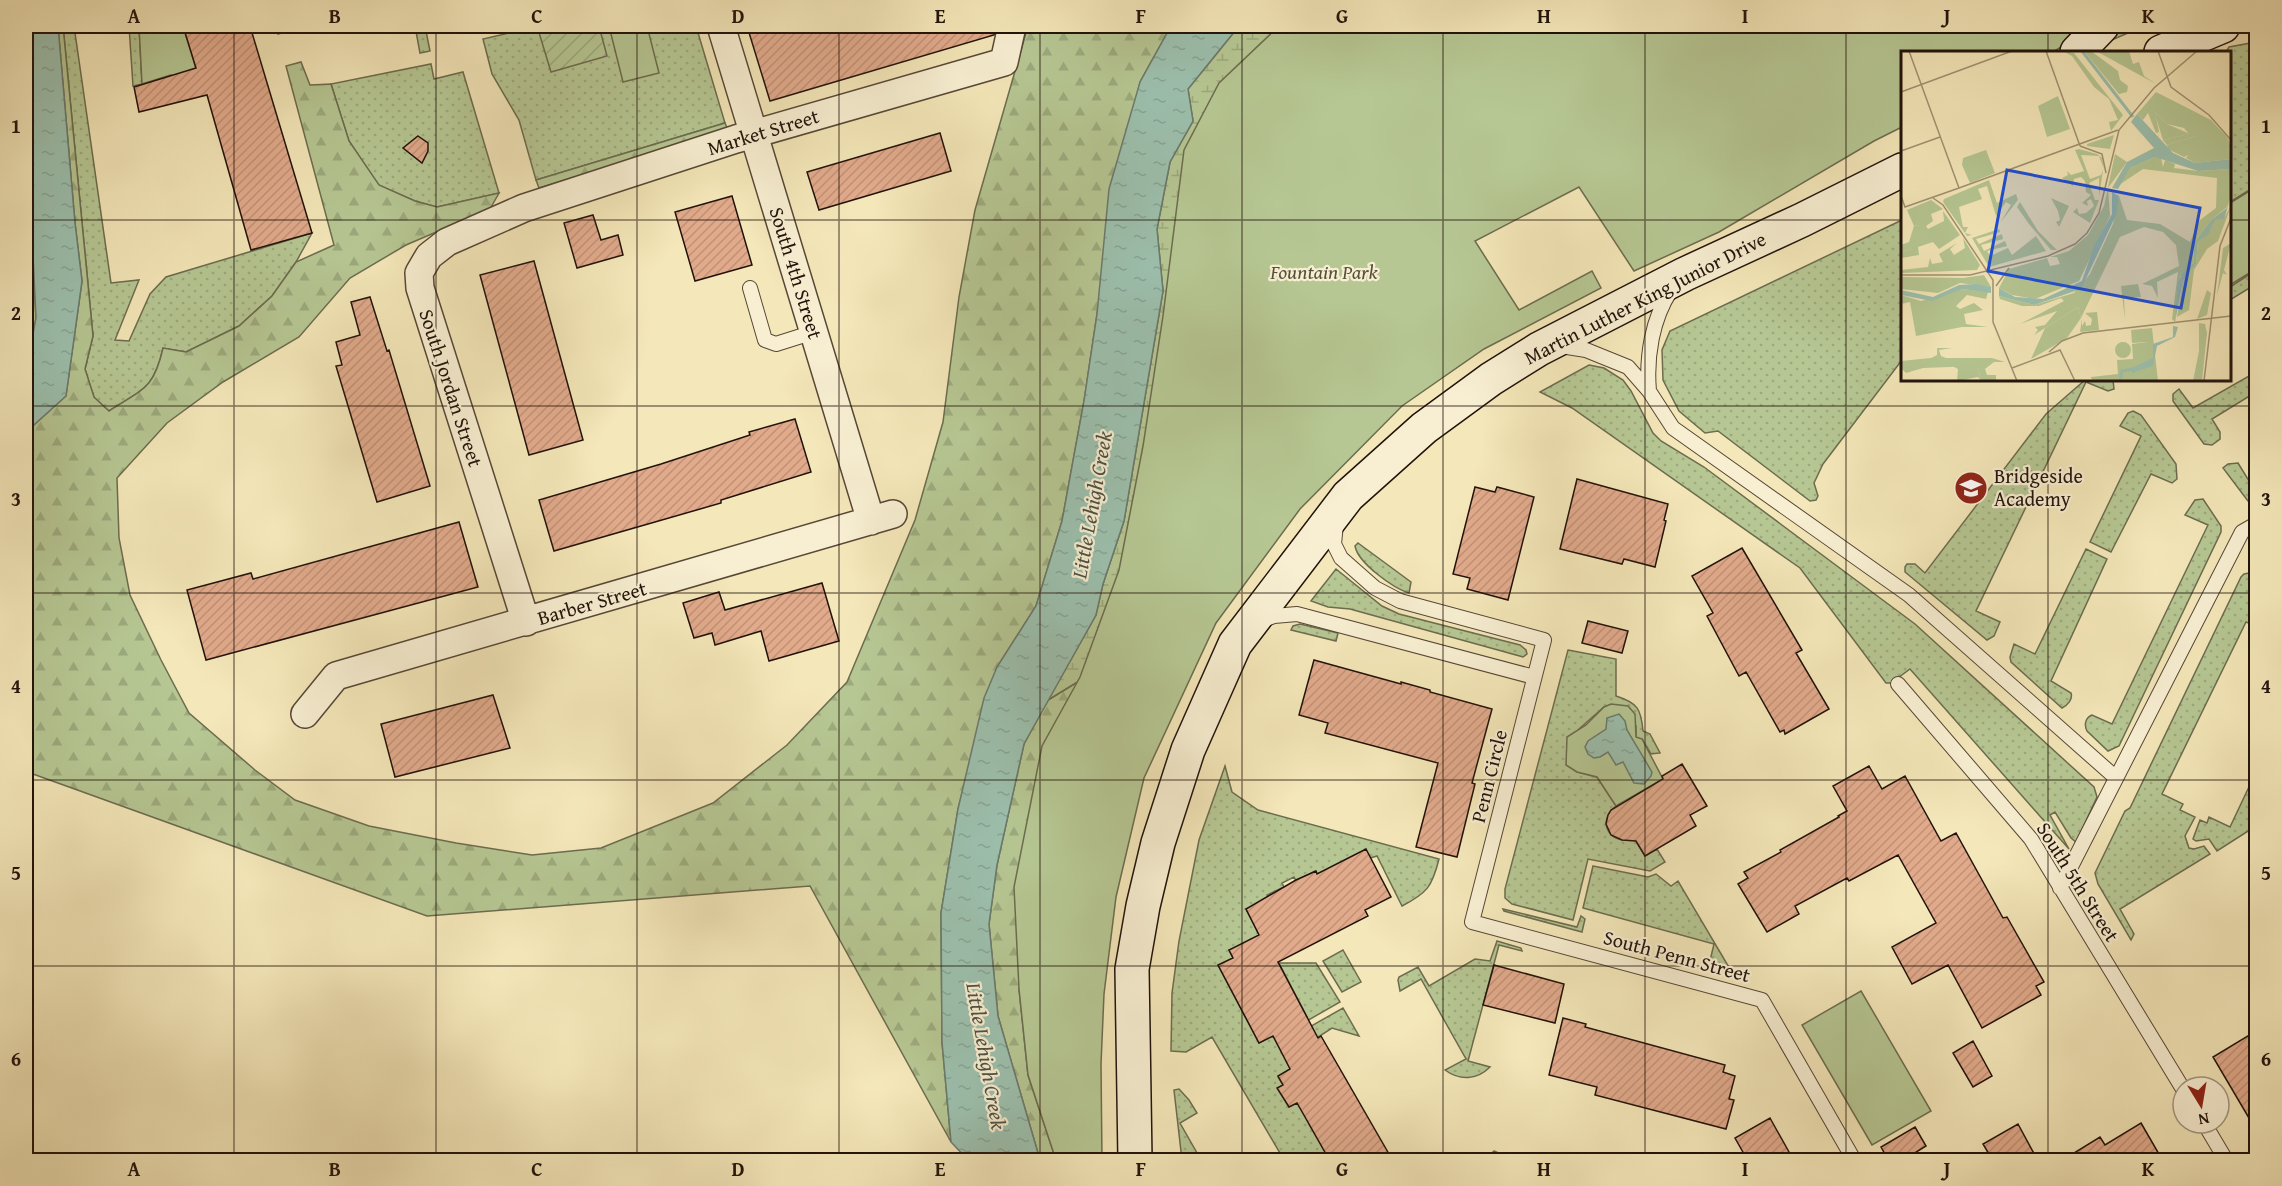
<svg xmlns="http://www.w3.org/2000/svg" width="2282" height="1186" font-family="'Gentium Book Plus',serif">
  <defs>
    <pattern id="grass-dots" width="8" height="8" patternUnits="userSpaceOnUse" patternTransform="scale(1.5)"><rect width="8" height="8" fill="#b6c793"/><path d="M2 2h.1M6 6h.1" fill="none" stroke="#9caa7d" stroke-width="1.8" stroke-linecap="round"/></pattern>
    <pattern id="forest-firs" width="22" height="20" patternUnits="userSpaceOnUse" patternTransform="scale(1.5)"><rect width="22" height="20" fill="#b6c793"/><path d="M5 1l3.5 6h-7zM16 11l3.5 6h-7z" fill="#9caa7d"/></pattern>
    <pattern id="wetland-marsh" width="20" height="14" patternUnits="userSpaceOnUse" patternTransform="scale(1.5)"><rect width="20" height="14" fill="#b6c793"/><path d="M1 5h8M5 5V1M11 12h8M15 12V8" fill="none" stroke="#9caa7d"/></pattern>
    <pattern id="garden-furrows" width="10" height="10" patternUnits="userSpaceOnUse" patternTransform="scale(1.5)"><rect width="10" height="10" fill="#b6c793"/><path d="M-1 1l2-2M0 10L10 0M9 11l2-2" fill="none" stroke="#9caa7d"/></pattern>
    <pattern id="water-ripples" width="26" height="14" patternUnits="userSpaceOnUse" patternTransform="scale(1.5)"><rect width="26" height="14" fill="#9cc0ae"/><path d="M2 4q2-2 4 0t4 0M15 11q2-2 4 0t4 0" fill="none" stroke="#86a494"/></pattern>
    <pattern id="building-hatch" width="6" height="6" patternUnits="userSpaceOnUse" patternTransform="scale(1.5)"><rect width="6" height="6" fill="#e1aa8b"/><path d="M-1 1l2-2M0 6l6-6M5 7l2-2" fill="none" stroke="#c19177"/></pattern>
  </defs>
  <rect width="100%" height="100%" fill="#f4e7b9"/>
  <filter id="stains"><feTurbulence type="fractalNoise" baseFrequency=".00333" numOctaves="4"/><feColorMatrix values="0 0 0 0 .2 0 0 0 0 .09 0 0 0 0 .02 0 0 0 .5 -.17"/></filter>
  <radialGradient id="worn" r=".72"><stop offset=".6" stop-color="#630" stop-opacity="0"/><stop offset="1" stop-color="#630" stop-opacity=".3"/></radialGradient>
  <path fill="url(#grass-dots)" stroke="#6c6c4f" stroke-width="1.5" d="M63 26H74L111 283 139 280 115 340 129 341 150 294 166 277 312 233 296 262 272 296 239 326 186 352 163 348C154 389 143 389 109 411L94 398 85 369 93 336Z
    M129 26H139L142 84 133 86Z
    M276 26H307L278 34Z
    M415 26H425L430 51 420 53Z
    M539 26H696L725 123 536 180 519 120 492 74 483 39Z
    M2118 26H2144L2112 40 2111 34Z
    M2256 42V186L2230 202V52H2226L2229 47Z
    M431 64 434 79 463 72 499 193 437 207 415 201 378 185 349 141 331 84Z
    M1902 220V360L1823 464 1814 483 1818 496 1816 500 1810 501 1718 431 1705 433 1679 411 1663 380 1662 350 1670 331Z
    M2256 270V284L2230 300V287Z
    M1589 365 1604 368 1623 380 1631 391 1653 433 1661 441 1704 467 1915 624 2094 787 2097 797 2076 842 2071 838 2055 812 2050 815 2069 849 1910 669 1891 683H1886L1800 568 1572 408 1540 392Z
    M2256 372V392L2212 419 2220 432V439L2212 445 2204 444 2173 401V394L2179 389 2193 408Z
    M2085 380H2113L2114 389 2108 391 2086 382 1976 611 2000 622 1994 636 1987 640 1905 572V567L1907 564H1915L1925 573 2046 414Z
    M2133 411 2141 415 2176 464 2177 479 2172 483 2151 474 2111 552 2090 542 2141 436 2120 426 2128 413Z
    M2238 463 2249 481 2256 476V502L2248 501 2223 468 2228 464Z
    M2203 499 2221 526V532L2119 746 2108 751 2087 731C2084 725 2085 718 2092 715L2112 724 2208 525 2185 515 2195 500Z
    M1358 543 1411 582 1409 593C1393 588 1358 563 1355 546Z
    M2086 549 2107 559 2051 681 2071 693C2073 699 2068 705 2062 708L2011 662 2010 657 2014 644 2035 654Z
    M1336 569 1382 606 1399 614 1520 645 1526 650 1527 654 1523 657 1516 655 1350 609 1328 607 1311 601Z
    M2254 572 2256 575V626L2246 622 2162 794 2183 804 2180 810 2195 817 2185 836 2189 848 2194 849 2204 846 2210 854 2120 909 2134 934 2131 940 2098 884 2095 873 2125 811 2130 808 2241 577 2244 574Z
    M1300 624 1338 633 1336 641 1291 630 1293 626Z
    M1568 650 1616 659V696C1638 703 1641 709 1643 731L1650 734 1660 753 1651 754 1642 739 1636 738V726L1604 707 1579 729 1577 772 1597 777 1616 806C1595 822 1611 847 1634 838L1645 856 1657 849 1665 862 1650 871 1588 859 1573 920 1512 904 1505 898V889Z
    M1225 766 1232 792 1258 810 1439 859C1432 887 1427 893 1402 906L1377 856 1317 874 1315 871 1296 881 1294 877 1282 883 1284 887 1267 895 1270 902 1246 909 1262 940 1229 950 1233 958 1218 965 1259 1043 1273 1036 1278 1045 1343 1008 1359 1036 1332 1028 1301 1048 1307 1059 1278 1077 1283 1085 1278 1088 1289 1107 1321 1088 1322 1116 1309 1124 1330 1160H1284L1212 1037 1186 1052 1171 1051 1172 993 1179 941 1199 840Z
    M2256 772V826L2217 851 2209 839 2196 841 2193 839 2200 820 2207 823 2209 817 2230 827Z
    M1593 866 1648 877 1656 874 1671 886 1678 881 1730 969 1709 965 1714 944 1583 908Z
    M1503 909 1577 927 1581 916 1585 919 1582 932 1504 911Z
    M1497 941 1521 948 1522 951 1499 945 1468 1061 1490 1067C1477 1080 1460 1081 1445 1070L1466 1059 1421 979 1400 991 1398 980 1399 977 1418 967 1429 986 1475 959 1490 961Z
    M1343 950 1361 982 1342 992 1323 961Z
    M1279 963H1316L1340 1002 1284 1034 1282 1031 1307 1017Z
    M1179 1089 1189 1100 1197 1113 1180 1123 1201 1160H1182L1174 1090Z
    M1494 1151 1514 1160H1483Z"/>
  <path fill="url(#forest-firs)" stroke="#6c6c4f" stroke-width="1.5" d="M26 26V110L36 319 26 369Z
    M58 26H63L93 336 85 369 94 397 109 411C143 389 154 389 163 348L186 352 239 326 272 296 296 262 334 245 286 66 301 62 310 85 331 84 349 141 379 185 415 201 437 207 499 193 490 209 406 245 350 278 299 337 223 382 167 423 117 478 119 538 130 595 161 660 189 713 255 770 295 800 369 826 456 843 532 855 601 848 713 803 787 745 847 682 915 520 943 422 959 297 975 210 1028 26H1171L1140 82 1097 314 1084 401 1062 521 1036 606 997 667 958 809 941 913 942 1042 951 1142 810 886 427 916 33 774 26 803V432L66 396 82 281 75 223Z
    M725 123 728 130 539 188 536 180Z
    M1084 678 1019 989 1028 1075 1054 1154V1160H1040L998 1016 989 924 997 865 1024 744 1048 700Z"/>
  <path fill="url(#wetland-marsh)" stroke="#6c6c4f" stroke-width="1.5" d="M1239 26H1392L1181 387 1084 678 1048 700 1096 615 1103 584 1124 521 1163 291 1157 229 1170 162 1193 121 1188 89Z"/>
  <path fill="#b6c793" stroke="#6c6c4f" stroke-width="1.5" d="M139 26H183L202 88 177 95 171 75 142 84Z
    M609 26H647L659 73 623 82Z
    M1279 26H2086L2074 39 2053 52H1902V127L1874 141 1719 232 1634 271 1579 187 1475 241 1519 310 1592 271 1601 288 1484 349 1402 406 1300 509 1216 623 1144 778 1116 897 1104 994 1101 1064 1102 1160H1054V1154L1028 1075 1019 989 1014 887 1042 746 1080 677 1119 570 1143 446 1163 316 1184 150 1219 83Z
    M2256 187V269L2230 285V203Z
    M1611 704 1628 706 1635 714 1636 737 1642 739 1663 779 1616 806 1597 777 1577 772 1566 765 1567 737 1586 725 1604 707Z
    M1861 991 1931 1111 1872 1145 1802 1025Z"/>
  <path fill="url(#garden-furrows)" stroke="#6c6c4f" stroke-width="1.5" d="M537 26H599L607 56 551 72Z"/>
  <path fill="url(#water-ripples)" stroke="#6b7a6d" stroke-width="1.5" d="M26 26H58L75 223 82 281 66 396 26 432V369L36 318 26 110Z
    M1171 26H1239L1188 89 1193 121 1170 162 1157 229 1163 291 1124 521 1103 584 1096 615 1024 744 997 865 989 924 998 1016 1040 1160H968L951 1142 942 1042 941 913 958 809 984 698 997 667 1036 606 1062 521 1084 401 1097 314 1109 189 1140 82Z
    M1619 714 1625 721 1627 730 1652 772 1651 776 1644 784 1634 783 1623 762 1616 765 1608 752 1600 757 1594 758 1588 754 1585 747 1588 741 1606 729 1607 718Z"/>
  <path fill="url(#building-hatch)" stroke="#21120b" stroke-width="1.5" d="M183 26H250L312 233 251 250 207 95 139 112 134 87 196 68Z
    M747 26H996L994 35 770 101Z
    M940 133 951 171 819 210 807 172Z
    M418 136 428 143V151L422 163 403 148Z
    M732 196 752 265 695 281 675 212Z
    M593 215 601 240 618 235 623 255 577 268 564 223Z
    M534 261 583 440 529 455 480 275Z
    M370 297 387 351 389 350 430 486 377 502 336 366 342 365 336 342 360 335 351 302Z
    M795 419 811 472 721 500V503L554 551 539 500 661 464 750 435 749 432Z
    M1577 479 1668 504 1664 520 1666 521 1655 567 1624 559 1622 564 1560 549Z
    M1475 487 1495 492 1497 487 1534 497 1508 600 1467 589 1470 578 1453 574Z
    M459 522 478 587 206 660 187 590 251 573 253 579Z
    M1742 548 1802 650 1796 653 1829 709 1785 734 1784 730 1780 732 1746 672 1739 676 1707 616 1713 613 1692 576Z
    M822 583 839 641 769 661 761 631 715 645 712 633 694 638 683 603 719 592 725 610Z
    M1588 621 1628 631 1622 653 1582 643Z
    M1314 660 1401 684V682L1430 690V692L1492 709 1472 783 1475 784 1457 857 1416 847 1438 763 1325 733 1328 723 1299 715Z
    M493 695 510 748 395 777 381 724Z
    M1682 764 1707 806 1690 815 1696 826 1645 856 1636 841 1622 840 1611 835 1606 824 1608 815 1611 810 1663 779 1662 776Z
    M1869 766 1882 789 1905 776 1941 841 1956 833 2003 918 2007 917 2044 982 2036 986 2041 995 1982 1028 1948 965 1912 984 1892 947 1936 923 1898 855 1849 881 1847 878 1795 906 1799 914 1767 932 1738 884 1748 878 1744 872 1781 852 1780 850 1839 817 1838 816 1847 811 1833 786Z
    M1366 849 1391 897 1365 910 1368 916 1278 962 1318 1038 1321 1036 1393 1161H1330L1297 1103 1289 1107 1277 1088 1283 1085 1278 1076 1290 1069 1273 1036 1259 1043 1218 965 1233 958 1229 950 1259 935 1246 909 1296 880 1316 871 1317 874Z
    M1494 965 1564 984 1555 1023 1483 1005Z
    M1563 1018 1586 1024 1585 1027 1725 1065 1723 1072 1735 1076 1729 1099 1734 1100 1726 1129 1595 1095 1597 1087 1549 1075Z
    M2256 1031V1130L2213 1057Z
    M1973 1041 1992 1076 1973 1087 1953 1053Z
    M1770 1118 1794 1161H1748L1735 1138Z
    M2141 1123 2163 1161H2061L2100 1137 2105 1145Z
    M2018 1124 2038 1161H1993L1983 1144Z
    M1915 1127 1926 1146 1902 1161H1889L1881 1147Z"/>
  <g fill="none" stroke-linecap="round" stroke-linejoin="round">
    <g stroke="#564736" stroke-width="16">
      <path id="service" d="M750 288 765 340 776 344 814 332
        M1561 346 1586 350 1628 367 1649 391 1673 428 1909 595 2115 777
        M1649 391C1646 357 1652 319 1671 290
        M1336 524 1334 544 1341 558 1375 588 1400 601 1544 640 1472 922 1762 1000 1854 1160
        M1261 621 1274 616 1297 614 1534 677
        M1898 684 2031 839 2183 1089
        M2060 888 2242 532 2256 524
        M2204 1123 2226 1160"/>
    </g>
    <g stroke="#564736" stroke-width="30">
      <path id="minor" d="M721 26 871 521
        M526 622 420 288 419 273 429 256 447 242 524 208 736 139 1004 62 1012 26
        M305 714 336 676 893 514"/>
    </g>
    <g stroke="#21120b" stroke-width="36">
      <path id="secondary" d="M2077 52 2102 26
        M2161 52 2223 26
        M1135 1160 1132 969 1143 906 1158 843 1188 750 1235 644 1348 496 1424 428 1491 379 1539 349 1685 274 1802 220 1902 170"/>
    </g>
    <use href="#service" stroke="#f8efd2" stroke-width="14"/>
    <use href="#minor" stroke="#f8efd2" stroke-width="27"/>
    <use href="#secondary" stroke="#f8efd2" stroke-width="33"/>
  </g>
  <path fill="none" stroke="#21120b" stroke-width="1.5" stroke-opacity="0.55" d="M234 26V1160M436 26V1160M637 26V1160M839 26V1160M1040 26V1160M1242 26V1160M1443 26V1160M1645 26V1160M1846 26V1160M2048 26V52M26 220H1902M2230 220H2256M2048 380V1160M26 406H2256M26 593H2256M26 780H2256M26 966H2256"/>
  <defs>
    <g id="school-disc" transform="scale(1.725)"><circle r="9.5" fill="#8f2418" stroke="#f8efd2"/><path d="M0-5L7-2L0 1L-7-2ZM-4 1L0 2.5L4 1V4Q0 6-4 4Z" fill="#fff"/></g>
  </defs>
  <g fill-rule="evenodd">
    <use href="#school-disc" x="1971" y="488"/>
  </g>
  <g text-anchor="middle" stroke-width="4.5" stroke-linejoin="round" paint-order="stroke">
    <g font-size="20" fill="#21120b" stroke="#f8efd2">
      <text transform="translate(763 132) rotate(-17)" y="7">Market Street</text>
      <text transform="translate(796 273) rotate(73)" y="7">South 4th Street</text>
      <text transform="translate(1645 298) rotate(-27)" y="7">Martin Luther King Junior Drive</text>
      <text transform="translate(451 388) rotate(72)" y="7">South Jordan Street</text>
      <text transform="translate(592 603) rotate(-16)" y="7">Barber Street</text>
      <text transform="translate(1489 776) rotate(-76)" y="7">Penn Circle</text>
      <text transform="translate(2078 882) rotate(58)" y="7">South 5th Street</text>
      <text transform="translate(1677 956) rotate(15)" y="7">South Penn Street</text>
    </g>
    <g font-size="20" font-style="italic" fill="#55513b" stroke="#f8efd2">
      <text x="1324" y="279">Fountain Park</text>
    </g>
    <g font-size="20" fill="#21120b" stroke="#f8efd2" text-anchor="start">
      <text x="1994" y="483">Bridgeside<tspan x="1994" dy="23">Academy</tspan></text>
    </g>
    <g font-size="21" font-style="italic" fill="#4c4f44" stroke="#f8efd2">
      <text transform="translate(1092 505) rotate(-80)" y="7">Little Lehigh Creek</text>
      <text transform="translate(986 1056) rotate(80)" y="7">Little Lehigh Creek</text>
    </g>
  </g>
  <g transform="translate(1901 51)">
    <rect width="330" height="330" fill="#f4e7b9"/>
    <path d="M195 0H228L232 13 238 11 243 25 255 33ZM255 41 310 69 327 87 330 98 311 102 295 85 266 94 262 89 288 83 283 77 266 73 254 61 258 81 255 82 247 62 242 69 236 63ZM178 98 196 103 201 107 203 118 198 105 180 104 189 128 200 124 202 119 198 146V127L188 132 194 149H198L189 172 172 161 176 157 178 163 185 162 193 155 190 148 186 150 187 155 181 152 190 144 185 141 184 130 180 126 173 128 172 135 161 127 167 124 166 120 170 124 183 120 174 99ZM88 129 96 152 115 143 117 149 99 172 110 154 105 151 95 165 86 135 77 138 81 148 58 156 62 176H67L64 182 71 184 66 185 42 151 43 148ZM150 147 168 155 158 176 152 166 155 171 159 169 157 160ZM30 149 42 158 30 163 32 170 25 175 27 178 43 170 42 160 59 184 38 198 32 191 17 196 18 204 0 207V201L9 198 20 180 18 174 13 175 6 159ZM119 151 137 180 156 199H150L128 173 116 156ZM98 178 99 181 75 188 78 193 101 183 102 188 80 194 83 200 104 190 106 195 86 200 89 205 107 197 111 204 135 185 145 200 88 216 71 187ZM62 187 79 214 76 219 0 222V219L27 216 29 207 31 213 42 211 38 203 56 192 49 198 53 204 64 197ZM330 192 323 219 326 224 322 222 316 244 322 197ZM237 233 240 246 223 247 224 269 220 235ZM177 256 180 267 166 287 130 308 144 277ZM196 261 198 279 179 281 181 268V275L184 270 185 275 190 274 191 268 184 262ZM214 299a8 8 0 1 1 16 0a8 8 0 1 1-16 0ZM51 315H77L80 330 77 326 56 330 57 318Z" fill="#b6c793"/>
    <path d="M162 0 173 2 222 64 210 80 208 71 217 69 208 48 193 36 171 5ZM183 0H190L217 20 219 29 227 35 226 41 218 43ZM253 60 266 73 289 83 262 89ZM295 85 307 92 311 101 330 98V108L294 112 285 107 287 104 283 106 267 98 266 94ZM254 106H260L262 116 264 109 274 113 273 117 297 120 330 118V145L326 156 310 169 292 193 293 211 279 226 274 271 271 268 277 221 256 231 257 247 251 235 241 233 278 215 275 194 262 181 243 176 219 186 180 267 177 256 133 284 137 279 134 276 144 274 156 260 119 273 163 250 160 247 138 255H121L99 248 98 245 133 254 173 242 189 223 212 173 218 145 226 169 259 173 289 191 299 169 315 157 316 127 242 118 218 134 229 117ZM330 155 317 190 306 198 293 219 288 259 276 266 282 230 295 213 297 189 309 180 315 169 323 167ZM18 174 22 179 17 189 9 198 0 201V194L8 191 13 175ZM61 238 87 241 85 248 66 244 55 255 59 258 73 252 82 259 63 263 65 273 87 276H61L15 285 9 251 0 253V244L20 250ZM306 239 310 242 306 264 296 268ZM298 272 304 273 306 282 301 330H292L298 300ZM36 297H51L38 299 40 305 45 307H91L104 311H93L84 318 86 324H95V330H80L77 315 22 317 5 322 0 317V310L30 307 36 304Z" fill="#b6c793"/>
    <path d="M157 45 169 78 146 86 137 55ZM213 84 209 98 186 95V93ZM85 99 94 122 69 132 61 114 62 107ZM214 103 226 111 207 137 209 165 178 230 134 248 111 244 98 237 108 218 146 207 149 215 159 213 156 206H149L168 200 187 184 203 155ZM83 224 90 236 59 232 37 242 0 238V226L62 227ZM251 277 257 330H191L190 326 217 323 216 309 232 308 231 293 247 291 231 292 230 279Z" fill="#b6c793"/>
    <path d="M236 63 272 102 294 112 330 108V118L297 120 254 106 229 117 217 138 211 137 226 111 253 97 230 71ZM211 141 218 145 215 164 180 238 133 254 98 245V237L114 246 142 248 181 230 193 195 211 163ZM330 145 323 168 315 169 307 184 297 190 295 213 282 230 274 271 277 232 281 223 293 211 292 193 310 169 326 157ZM75 233 90 236V242L61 238 31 250 0 244V239L32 246 58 234ZM272 275 277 276 274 286 256 295 252 315 231 322V317L252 307V293L272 286Z" fill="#9cc0ae"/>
    <path fill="none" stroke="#9cc0ae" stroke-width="3" d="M181 0 232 66M219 330 221 320 232 318"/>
    <path fill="none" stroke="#a09273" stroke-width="1.5" d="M145 0 179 95M257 0 270 36 308 64 330 89M0 41 111 0M179 95 201 103 205 122M0 100 39 86M58 137 217 79M0 145 4 156 58 137 8 0M32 147 42 154 92 229V271L116 330M0 224H69L147 205 174 193 186 182 198 162 218 79 253 37 296 0M95 235 108 217M148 301 161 290 182 282 330 265M111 317 159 299 174 330M303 330 319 195 330 167"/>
    <path fill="#1d4ed8" fill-opacity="0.15" stroke="#1d4ed8" stroke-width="3" d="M106 119 299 157 280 257 87 220Z"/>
    <rect width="330" height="330" fill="none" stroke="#21120b" stroke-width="3"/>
  </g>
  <rect width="2282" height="1186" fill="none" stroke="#f4e7b9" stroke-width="66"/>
  <g transform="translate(2201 1105) rotate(169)"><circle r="28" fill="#f8efd2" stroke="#a29782" stroke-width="1.5"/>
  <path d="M0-4.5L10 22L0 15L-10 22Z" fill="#8f2418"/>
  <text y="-9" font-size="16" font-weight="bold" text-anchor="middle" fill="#21120b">N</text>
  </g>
  <rect x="33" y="33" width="2216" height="1120" fill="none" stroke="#21120b" stroke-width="2"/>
  <g font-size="20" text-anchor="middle" font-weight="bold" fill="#21120b">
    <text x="134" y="23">A</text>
    <text x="335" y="23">B</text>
    <text x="537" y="23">C</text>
    <text x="738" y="23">D</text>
    <text x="940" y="23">E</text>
    <text x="1141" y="23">F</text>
    <text x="1342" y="23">G</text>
    <text x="1544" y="23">H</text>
    <text x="1745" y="23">I</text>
    <text x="1947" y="23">J</text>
    <text x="2148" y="23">K</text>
    <text x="16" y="133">1</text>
    <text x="2266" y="133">1</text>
    <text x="16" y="320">2</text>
    <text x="2266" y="320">2</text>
    <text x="16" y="506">3</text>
    <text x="2266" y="506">3</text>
    <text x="16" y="693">4</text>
    <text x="2266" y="693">4</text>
    <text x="16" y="880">5</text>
    <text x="2266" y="880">5</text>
    <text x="16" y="1066">6</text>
    <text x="2266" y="1066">6</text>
    <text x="134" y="1176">A</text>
    <text x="335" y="1176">B</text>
    <text x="537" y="1176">C</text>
    <text x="738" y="1176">D</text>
    <text x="940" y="1176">E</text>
    <text x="1141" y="1176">F</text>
    <text x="1342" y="1176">G</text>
    <text x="1544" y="1176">H</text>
    <text x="1745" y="1176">I</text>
    <text x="1947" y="1176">J</text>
    <text x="2148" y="1176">K</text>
  </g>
  <rect width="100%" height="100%" filter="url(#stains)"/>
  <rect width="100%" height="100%" fill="url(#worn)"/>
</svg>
